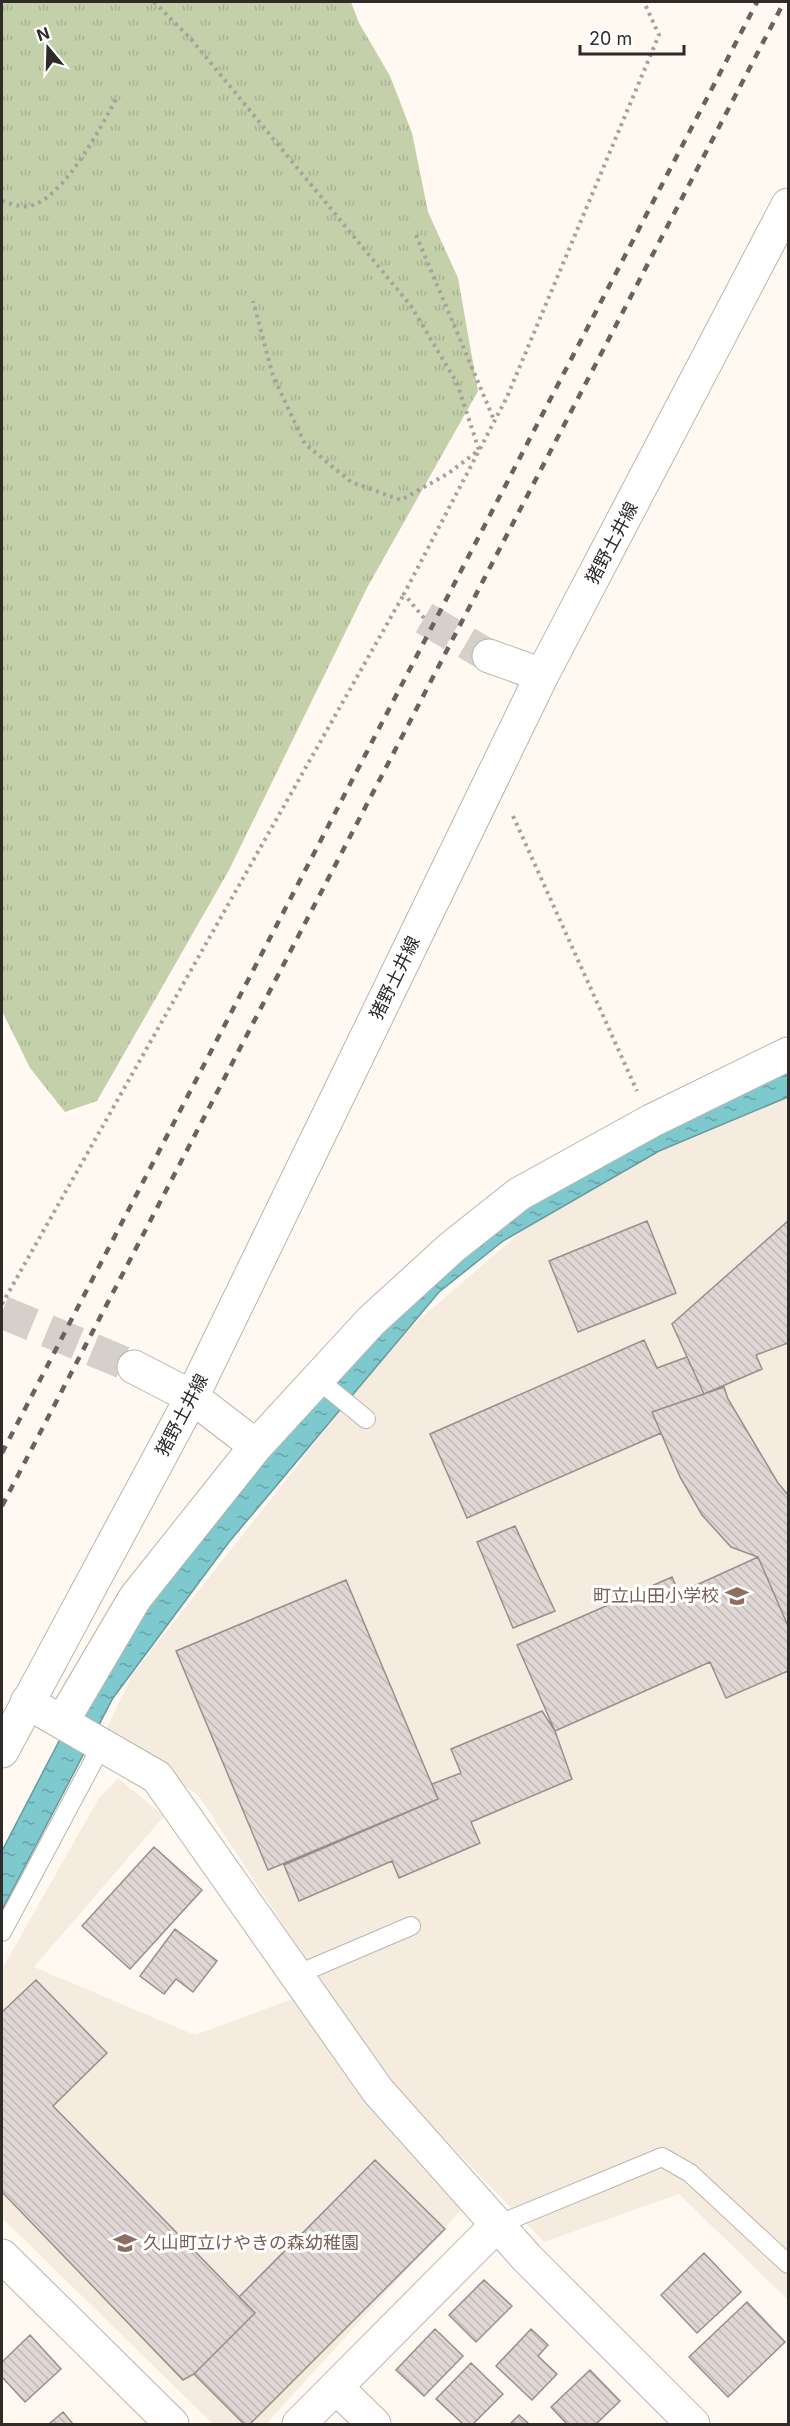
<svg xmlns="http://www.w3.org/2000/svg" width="790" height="2426" font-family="Inter,'Noto Sans JP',sans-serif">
  <defs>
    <pattern id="grass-tufts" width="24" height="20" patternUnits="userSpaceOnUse" patternTransform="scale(1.5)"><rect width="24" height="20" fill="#c4d0aa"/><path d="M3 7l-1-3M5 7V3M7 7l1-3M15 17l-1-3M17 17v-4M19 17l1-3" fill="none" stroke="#a9b392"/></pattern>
    <pattern id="water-ripples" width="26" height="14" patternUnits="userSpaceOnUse" patternTransform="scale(1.5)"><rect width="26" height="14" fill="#7ec9ce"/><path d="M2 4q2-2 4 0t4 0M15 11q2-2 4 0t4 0" fill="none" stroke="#68a3a7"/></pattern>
    <pattern id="building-back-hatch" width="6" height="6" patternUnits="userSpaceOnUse" patternTransform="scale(1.5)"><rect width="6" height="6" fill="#e0d7d4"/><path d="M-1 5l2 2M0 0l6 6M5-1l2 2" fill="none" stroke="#c0b9b6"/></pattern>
  </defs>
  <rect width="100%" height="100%" fill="#fff9f2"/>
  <path fill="#f6ebdf" d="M788 1096V2300L679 2194 544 2242 393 2086 310 1966 199 1796 106 1730 132 1675 398 1338 529 1225 668 1146Z
    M118 1778 164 1816 34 1967 195 2035 295 1998 364 2101 461 2210 266 2424H213L2 2218V1969L99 1798Z"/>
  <path fill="url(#grass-tufts)" d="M2 2H351L359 23 390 76 412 133 428 212 458 278 478 391 368 586 229 870 97 1101 65 1112 30 1068 2 1011Z"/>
  <path fill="url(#water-ripples)" stroke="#669a9c" stroke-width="1.5" d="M788 1068V1097L659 1151 503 1241 439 1292 229 1542 113 1698 2 1910V1851L58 1743 132 1616 359 1345 482 1234 611 1155Z"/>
  <path fill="url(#building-back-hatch)" stroke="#978f8c" stroke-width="1.5" d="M647 1221 676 1293 578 1332 549 1261Z
    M788 1221V1343L756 1355 762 1369 704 1394 672 1324Z
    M644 1340 657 1368 687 1357 704 1394 652 1412 661 1433 467 1518 430 1434Z
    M724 1387 728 1399 778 1483 788 1495V1626L758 1557 731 1547 702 1515 680 1477 652 1412Z
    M515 1526 555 1611 513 1628 477 1542Z
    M758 1557 788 1626V1671L726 1698 710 1662 555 1731 517 1645 672 1577 679 1593Z
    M346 1580 438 1799 268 1870 176 1651Z
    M542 1711 555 1731 572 1779 471 1822 480 1843 399 1878 392 1861 299 1901 284 1865 438 1799 432 1784 461 1773 451 1749Z
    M154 1847 202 1890 130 1969 82 1926Z
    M175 1929 217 1961 193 1992 176 1979 164 1994 140 1976Z
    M36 1980 107 2053 53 2106 255 2313 194 2374 183 2380 2 2192V2012Z
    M375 2160 445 2229 250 2424H244L194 2374 255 2313 239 2297Z
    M704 2253 741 2292 697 2333 661 2295Z
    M484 2280 512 2306 476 2342 449 2315Z
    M747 2302 785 2342 728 2397 689 2357Z
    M435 2329 463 2356 424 2396 396 2370Z
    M531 2329 548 2345 538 2356 557 2374 532 2400 496 2366Z
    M30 2335 61 2369 25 2402 2 2377V2362Z
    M471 2363 503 2394 473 2424H463L436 2399Z
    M590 2370 620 2401 596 2424H567L551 2407Z
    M63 2412 73 2424H49Z
    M519 2415 529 2424H510Z"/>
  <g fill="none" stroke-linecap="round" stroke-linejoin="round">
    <path stroke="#d5d0ca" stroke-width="33" stroke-dasharray="33 16" stroke-linecap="butt" d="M424 618 489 656
      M2 1312 134 1367"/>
    <g stroke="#bab5af" stroke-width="20">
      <path id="service" d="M316 1378 366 1419
        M2 1932 102 1745
        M296 1975 411 1926
        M497 2225 662 2157 690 2173 788 2264"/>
    </g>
    <g stroke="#bab5af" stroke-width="35">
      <path id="minor" d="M489 656 542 675
        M134 1367 192 1397 256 1446 371 1321 452 1247 519 1194 651 1121 788 1054
        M27 1702 157 1777 378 2091 527 2258 693 2424
        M62 1722 135 1598 256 1446
        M337 2388 374 2424
        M299 2424 497 2225"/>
    </g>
    <g stroke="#bab5af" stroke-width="35">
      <path id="tertiary" d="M2 2256 172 2424"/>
    </g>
    <g stroke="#bab5af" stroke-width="35">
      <path id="secondary" d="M2 1751 192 1397 542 675 788 205"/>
    </g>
    <path stroke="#a7a29d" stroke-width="4" stroke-dasharray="3 4.5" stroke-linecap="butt" d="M154 2 191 39 411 306 457 383 479 450 449 473 401 500 351 482 305 444 273 376 253 301
      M2 201C9 203 21 208 29 206 63 200 101 127 116 99
      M416 235 494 420
      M424 618 404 594 507 397 659 35 644 2
      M513 816 637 1091
      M2 1304 404 594"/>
    <use href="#service" stroke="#fff" stroke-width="18"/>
    <use href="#minor" stroke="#fff" stroke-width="33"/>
    <use href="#tertiary" stroke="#fff" stroke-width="33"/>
    <use href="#secondary" stroke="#fff" stroke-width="33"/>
    <path stroke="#676360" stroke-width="4.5" stroke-dasharray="8 8" stroke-linecap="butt" d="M2 1453 757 2
      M2 1506 784 2"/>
  </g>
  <defs>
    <g id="school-bare" transform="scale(1.8)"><path d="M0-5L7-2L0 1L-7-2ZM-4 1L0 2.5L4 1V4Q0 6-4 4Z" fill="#8d6e63" stroke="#fff" stroke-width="2.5" paint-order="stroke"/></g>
  </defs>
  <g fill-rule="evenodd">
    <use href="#school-bare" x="737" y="1596"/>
    <use href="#school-bare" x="125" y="2243"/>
  </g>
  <g text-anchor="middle" stroke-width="6" stroke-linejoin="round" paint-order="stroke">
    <g font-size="18" fill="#2e2b29" stroke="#fff">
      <text transform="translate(612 543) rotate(-62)" y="6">猪野土井線</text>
      <text transform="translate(395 978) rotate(-64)" y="6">猪野土井線</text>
      <text transform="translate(182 1415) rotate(-62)" y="6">猪野土井線</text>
    </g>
    <g font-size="18" fill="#785e54" stroke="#fff" text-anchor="end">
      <text x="719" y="1602">町立山田小学校</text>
      <text x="143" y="2249" text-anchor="start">久山町立けやきの森幼稚園</text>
    </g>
  </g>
  <rect width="790" height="2426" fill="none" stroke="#2e2b29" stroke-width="6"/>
  <g transform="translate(48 48) rotate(341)" stroke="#ffffff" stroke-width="4.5" paint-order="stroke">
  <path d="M0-4.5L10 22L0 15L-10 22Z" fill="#2e2b29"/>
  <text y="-9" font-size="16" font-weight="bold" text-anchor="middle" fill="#2e2b29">N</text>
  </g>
  <path d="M580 45v9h104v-9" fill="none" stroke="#2e2b29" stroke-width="3"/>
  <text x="589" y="45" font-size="18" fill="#2e2b29" stroke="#ffffff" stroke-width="4.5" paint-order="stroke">20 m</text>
</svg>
